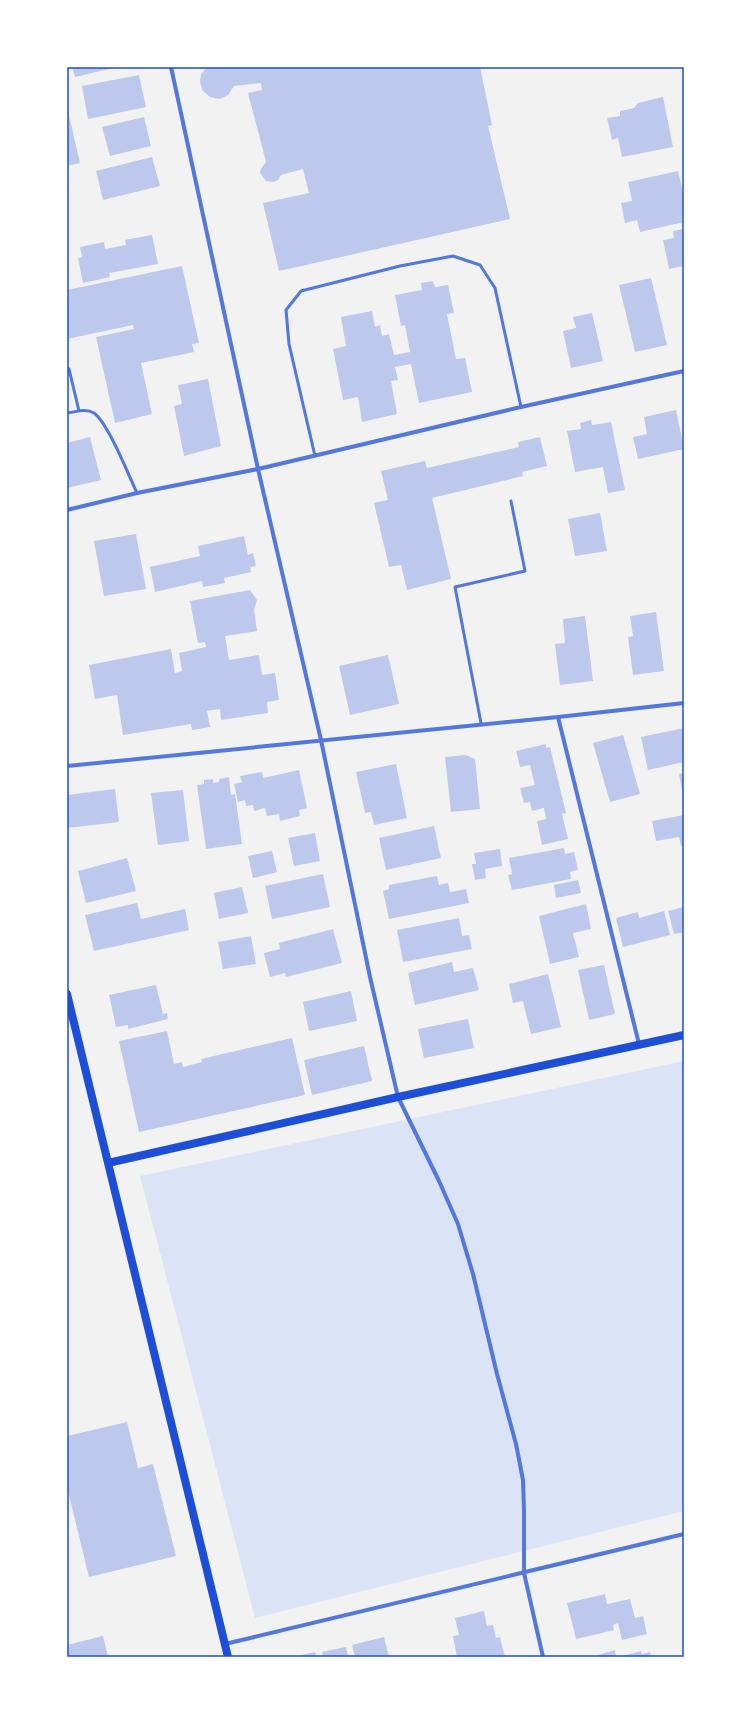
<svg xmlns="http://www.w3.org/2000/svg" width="751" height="1724" font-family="Ubuntu,sans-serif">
  <rect width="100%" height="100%" fill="#f2f2f2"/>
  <path fill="#dbe4f7" d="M684 1061V1511L255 1618 140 1176Z"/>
  <path fill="#bdc9ec" d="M72 67H113V68L75 77Z
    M207 67H480L492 125 488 126 510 219 279 271 263 203 309 193 303 169 281 175 278 180 273 182 266 181 260 173 261 169 266 162 248 93 262 90 261 83 234 86 228 95 224 97 219 99 210 97 202 90 200 82 201 74Z
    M139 75 146 107 88 119 82 86Z
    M663 97 673 147 622 157 618 138 612 140 607 118 620 116V111L634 108 638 103Z
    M67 107 80 163 67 166Z
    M144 117 151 146 110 156 102 127Z
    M152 157 160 186 103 200 96 171Z
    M678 171 684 197V222L640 232 637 220 625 223 621 203 632 201 628 182Z
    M684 229V266L669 269 663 240 674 238 673 231Z
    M152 235 158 264 109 273 110 277 83 283 78 258 82 257 80 247 104 242 105 249 126 245 125 240Z
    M182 266 199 343 192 344 194 352 141 363 152 414 115 423 96 337 134 329 133 325 67 339V290Z
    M651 278 667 345 635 352 619 285Z
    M433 281 435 287 448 285 454 313 447 314 456 359 465 358 472 392 419 403 411 364 395 367 398 380 391 381 397 414 362 422 358 397 343 400 333 349 346 346 341 317 372 311 375 327 380 325 382 336 389 334 394 355 410 352 405 325 401 326 395 295 422 290 421 283Z
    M592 313 603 361 571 368 563 331 576 328 573 317Z
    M208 379 221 446 184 456 174 406 182 404 178 385Z
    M676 410 684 449 638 459 633 437 647 434 644 417Z
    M591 420 592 425 611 422 625 490 608 493 603 467 575 472 567 431 581 429 580 423Z
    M90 437 101 480 67 488V443Z
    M540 437 547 466 522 472 523 476 432 498 451 579 407 590 401 565 389 567 374 503 388 500 381 471 425 461 427 468 519 447 518 442Z
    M600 513 607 551 575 556 568 519Z
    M136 534 146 589 104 596 94 541Z
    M244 536 248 555 253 553 256 566 250 567 251 572 224 578 225 583 203 587 202 581 155 592 150 567 200 556 198 546Z
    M250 590 257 600 254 610 257 631 225 636 229 660 259 655 262 675 275 673 279 700 267 702 268 713 221 720 220 709 207 711 210 727 192 730 191 724 123 735 117 695 95 699 89 665 171 649 175 673 182 671 179 653 206 647 205 642 198 643 190 601Z
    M656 612 664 671 633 675 628 637 633 636 630 616Z
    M585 616 593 681 560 685 555 644 565 643 563 619Z
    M388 655 399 704 350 715 339 666Z
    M684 728V762L648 770 641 737Z
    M623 735 640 794 610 802 593 743Z
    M546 744V748L550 747 566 813 562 814 568 839 542 845 537 821 546 819 544 808 532 811 530 802 524 803 520 788 535 785 530 765 520 767 516 751Z
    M466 755 475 759 480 809 451 812 445 757Z
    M396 764 407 818 374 825 371 812 365 813 356 772Z
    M299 770 307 808 299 810 300 816 280 821 279 814 267 816 265 808 254 811 253 805 246 806 245 800 238 802 234 784 242 782 240 776 262 772 263 778Z
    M684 773V795H683L679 774Z
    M229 777 231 795 235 794 242 844 206 849 197 785 204 784V780L213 779V783L219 782V779Z
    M115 789 119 822 67 828V795Z
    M183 790 189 841 158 845 151 793Z
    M684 815V846H681L679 837 656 841 652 821Z
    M434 826 441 858 386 870 379 838Z
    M315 833 320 861 294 866 288 838Z
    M564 848 565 854 574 852 578 870 570 872 571 879 512 890 508 875 512 874 509 858Z
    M500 849 502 866 485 869 486 878 475 880 472 864H476L474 853Z
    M272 851 277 872 253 878 248 856Z
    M127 858 136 891 86 903 78 871Z
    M323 874 330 907 272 919 265 886Z
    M437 876 439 885 448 883 450 892 466 889 469 903 389 919 383 891 389 889V885Z
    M578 880 581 893 556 898 554 885Z
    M242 887 248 913 219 919 214 893Z
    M137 903 141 919 185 909 189 930 94 951 85 915Z
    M586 904 591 929 573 933 579 957 550 964 539 916Z
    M684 907V932L674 934 668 911Z
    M664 911 670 935 623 947 616 918 638 912 639 918Z
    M459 918 462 936 469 935 472 949 403 962 397 930Z
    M333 929 342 963 286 977 285 973 270 977 264 953 280 949 279 943Z
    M251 936 256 964 223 969 218 942Z
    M452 962 454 972 473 968 479 990 415 1005 408 973Z
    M604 965 615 1014 589 1020 578 970Z
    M548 974 561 1027 531 1034 523 1001 513 1003 509 984Z
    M156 985 163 1014 167 1013 168 1019 128 1029V1025L116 1027 109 995Z
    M351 991 357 1021 309 1031 303 1002Z
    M468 1019 474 1048 424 1058 418 1029Z
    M167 1031 174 1064 182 1062 183 1067 202 1062 201 1059 292 1038 305 1095 139 1132 119 1041Z
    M364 1046 372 1081 312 1095 304 1060Z
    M127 1422 138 1468 153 1464 176 1556 89 1577 67 1487V1436Z
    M605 1594 607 1604 630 1599 635 1618 643 1616 647 1634 622 1640 618 1623 613 1625 614 1630 576 1639 567 1603Z
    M484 1611 487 1626 493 1625 496 1638 500 1637 505 1657H457L453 1636 459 1635 455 1618Z
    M103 1636 108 1657H67V1645Z
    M384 1637 389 1657H355L352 1645Z
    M346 1647 348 1657H323L322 1652Z
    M615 1650 616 1657H598V1655Z
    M641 1651 642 1654 650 1652 651 1657H619Z
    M315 1652 317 1657H297V1656Z"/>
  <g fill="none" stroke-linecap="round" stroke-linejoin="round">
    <path stroke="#5277de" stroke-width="3" d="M67 367 69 369 79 411
      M67 413C76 412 86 408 94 413 108 423 129 476 137 493
      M315 456 289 344 286 310 301 291 400 266 453 256 480 265 495 288 521 407
      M481 723 455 587 525 571 511 501"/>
    <path stroke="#5277de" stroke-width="4" d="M171 67 258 469 321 740 370 977 398 1097 439 1181 458 1224 473 1274 497 1374 516 1444 523 1480 524 1511V1573L543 1657
      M67 510 137 493 258 469 521 407 684 371
      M558 717 639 1044
      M67 766 558 717 684 703
      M225 1644 684 1534"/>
    <path stroke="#1d4ed8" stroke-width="8" d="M67 994 228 1657
      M108 1163 398 1097 684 1035"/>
  </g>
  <rect width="751" height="1724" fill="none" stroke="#ffffff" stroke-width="136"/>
  <rect x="68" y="68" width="615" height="1588" fill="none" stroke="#1d4ed8" stroke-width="1.5"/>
</svg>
